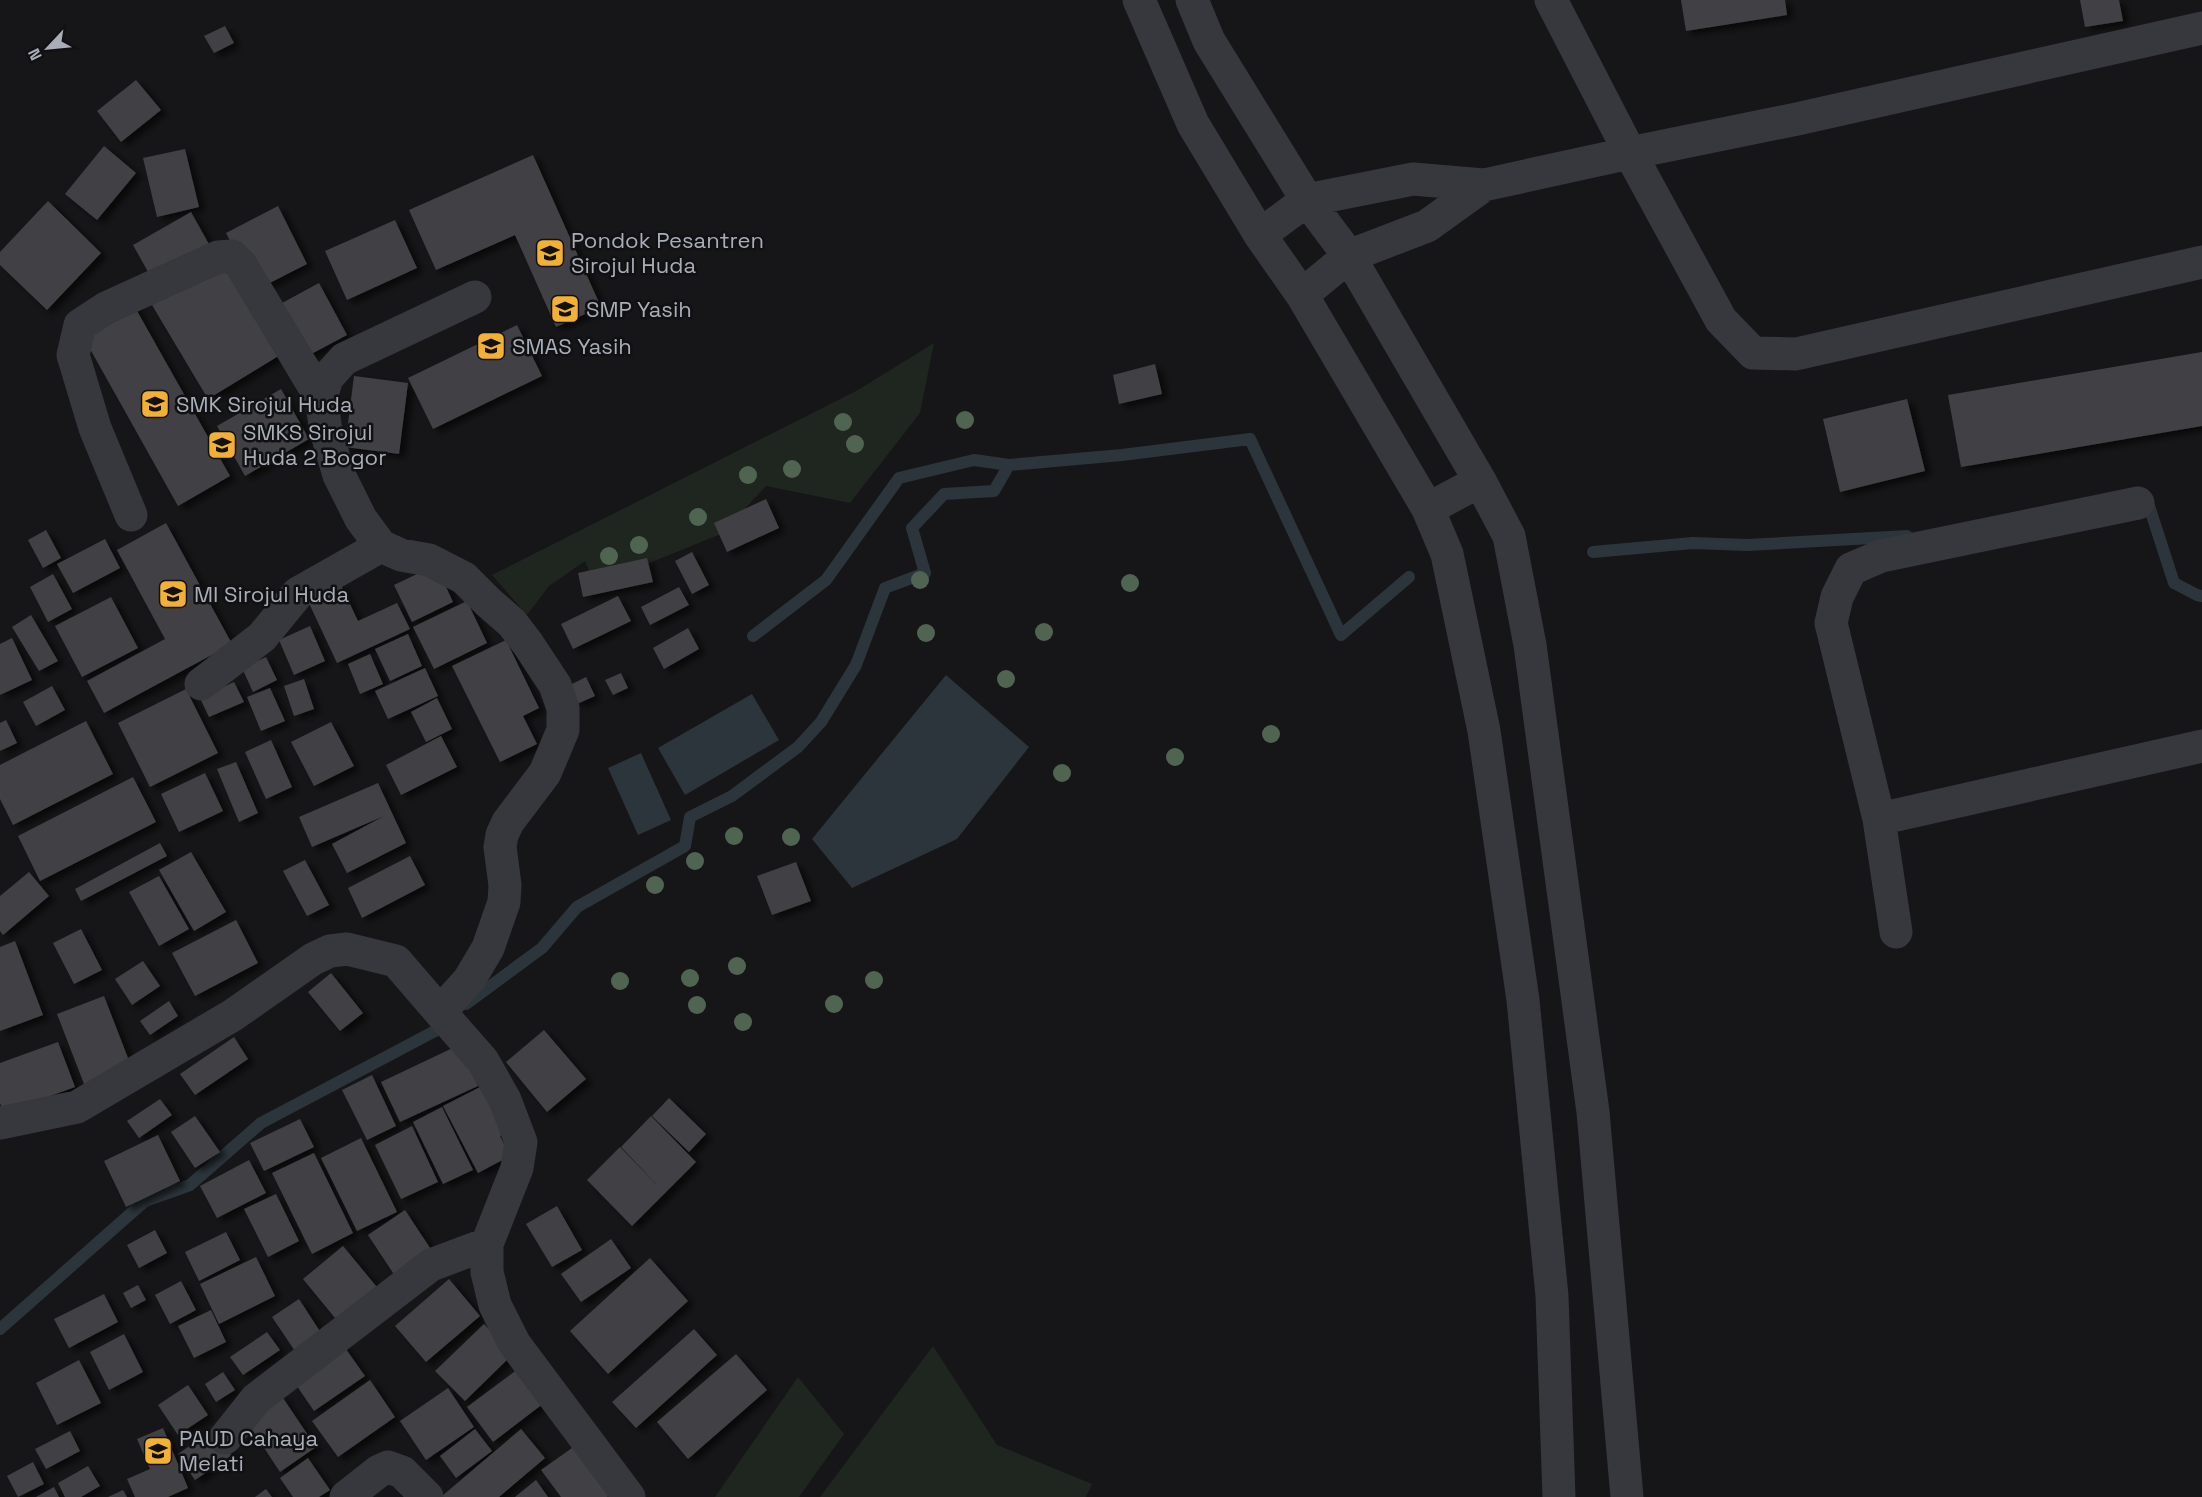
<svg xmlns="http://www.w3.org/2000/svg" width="2202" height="1497" font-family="'Space Grotesk',sans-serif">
  <defs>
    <filter id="shadow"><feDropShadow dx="6" dy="4" stdDeviation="3" flood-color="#0009"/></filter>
  </defs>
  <rect width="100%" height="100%" fill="#161618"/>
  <path fill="#1e261f" d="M934 343 920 413 850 503 766 486 721 534 595 585 585 561 549 586 527 615 492 575 858 390Z
    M933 1346 997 1445 1092 1484 1086 1497H820Z
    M798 1377 844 1434 799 1497H715Z"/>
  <path fill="#2c353c" d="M946 675 1029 747 957 839 852 888 812 839Z
    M752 694 779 740 685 795 658 748Z
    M641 753 671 820 638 835 608 768Z"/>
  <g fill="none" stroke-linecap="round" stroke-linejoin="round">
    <path stroke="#2c353c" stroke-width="12" d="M2140 503 2149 506 2174 583 2197 595 2202 596
      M1593 552 1693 543 1747 545 1907 536
      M753 636 826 580 899 478 974 460 1009 465 1122 455 1250 439 1341 635 1409 577
      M466 1004 542 948 577 907 685 846 690 817 732 796 798 747 821 722 856 665 885 588 925 573 912 528 944 494 994 491 1009 465
      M0 1329 145 1201 190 1185 261 1123 435 1031 446 1021"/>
  </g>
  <path fill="#404145" filter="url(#shadow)" d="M1681 0H1785L1787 15 1686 31Z
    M2080 0H2119L2123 21 2085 27Z
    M225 26 234 43 214 53 204 36Z
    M136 80 161 110 121 142 97 111Z
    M104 146 136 173 97 220 65 194Z
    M185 149 199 207 157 217 143 158Z
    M533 155 601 307 556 327 515 235 436 270 409 210Z
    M48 201 101 253 47 310 0 265V252Z
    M278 206 307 264 256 290 226 233Z
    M191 212 210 246 152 279 133 245Z
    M395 220 417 268 347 300 325 251Z
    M229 259 285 352 208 399 152 305Z
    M319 283 347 335 300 360 271 309Z
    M132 302 230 476 178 506 80 331Z
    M517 325 542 376 433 429 408 378Z
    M2202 352V426L1961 467 1948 395Z
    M1155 364 1162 394 1119 404 1113 375Z
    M354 376 408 383 399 454 345 447Z
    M281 389 309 439 245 476 217 426Z
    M1907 399 1925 471 1840 492 1823 419Z
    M766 499 779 528 727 552 714 523Z
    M166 523 232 644 104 713 87 681 165 639 117 550Z
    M46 530 61 558 43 568 28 540Z
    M105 539 120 568 73 593 57 564Z
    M692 552 709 585 692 594 675 561Z
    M647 558 653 582 583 597 578 573Z
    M436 565 453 602 412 622 394 585Z
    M53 574 72 609 48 622 30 587Z
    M340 583 358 621 397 603 410 629 337 663 307 599Z
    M679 587 689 605 650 625 641 607Z
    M618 596 631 621 573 649 561 624Z
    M111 597 138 648 82 677 55 626Z
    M467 601 487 643 434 669 413 627Z
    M31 615 58 661 39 671 12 627Z
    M310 626 325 661 294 675 279 640Z
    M688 628 699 649 664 669 653 648Z
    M408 634 422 666 390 681 375 649Z
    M12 638 32 680 0 695V644Z
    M506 640 539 708 523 716 537 744 500 762 452 666Z
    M370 654 383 684 360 694 348 664Z
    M266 657 277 680 253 692 242 668Z
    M425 668 438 696 388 719 375 691Z
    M621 673 628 688 613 695 605 680Z
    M586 677 595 696 577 704 568 686Z
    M304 679 314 709 294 716 284 686Z
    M234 682 244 702 209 717 200 698Z
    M52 686 65 710 36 726 23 702Z
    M270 688 285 721 261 731 247 697Z
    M186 689 218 753 150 787 118 723Z
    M437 698 452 729 426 742 411 712Z
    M6 720 17 743 0 751V723Z
    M86 721 113 774 13 825 0 799V765Z
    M331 722 354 766 314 786 291 742Z
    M441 736 457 767 401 795 386 765Z
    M271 740 292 787 266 799 245 752Z
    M236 762 258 813 239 822 217 769Z
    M205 773 223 811 179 832 161 794Z
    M133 777 156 822 40 881 18 836Z
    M378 783 406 843 347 873 332 844 384 816 312 847 299 817Z
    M160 843 167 856 81 901 75 889Z
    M191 852 226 912 194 931 159 870Z
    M410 856 425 885 362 918 348 888Z
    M305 860 329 905 307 916 283 871Z
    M796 862 811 901 772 915 757 876Z
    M29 872 49 896 3 935 0 931V896Z
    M159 876 189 929 159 946 129 892Z
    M236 920 258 963 195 996 172 953Z
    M81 929 102 970 74 984 53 943Z
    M15 941 43 1015 0 1031V947Z
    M143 961 160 986 132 1005 115 979Z
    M331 973 363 1013 340 1031 308 992Z
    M104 996 133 1071 86 1089 57 1014Z
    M169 1001 178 1016 150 1035 140 1021Z
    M544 1030 586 1079 547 1112 506 1062Z
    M234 1037 248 1059 195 1095 180 1074Z
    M58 1042 75 1087 4 1113 0 1103V1063Z
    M459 1045 478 1086 400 1122 381 1082Z
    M372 1075 396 1126 367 1140 342 1090Z
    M486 1084 511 1131 500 1136 510 1156 478 1173 443 1106Z
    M669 1098 706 1134 689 1152 652 1116Z
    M160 1099 172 1115 139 1138 127 1121Z
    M442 1107 473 1170 443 1184 413 1122Z
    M195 1116 220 1152 195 1168 171 1132Z
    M651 1116 696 1162 632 1226 587 1180 620 1147 662 1190 621 1147Z
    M300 1119 314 1147 264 1171 250 1143Z
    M412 1126 438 1182 401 1199 375 1145Z
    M158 1135 180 1181 126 1207 104 1161Z
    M361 1138 397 1212 357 1231 321 1158Z
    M314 1153 353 1233 312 1254 272 1173Z
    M249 1160 266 1193 217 1218 200 1186Z
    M276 1194 299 1241 268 1257 244 1209Z
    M557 1206 582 1250 552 1267 526 1224Z
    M405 1210 434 1254 397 1279 368 1235Z
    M155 1230 167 1253 139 1268 127 1245Z
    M226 1232 240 1260 199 1281 185 1252Z
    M611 1239 631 1268 581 1302 561 1274Z
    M343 1246 381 1292 340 1324 303 1279Z
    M256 1257 275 1296 219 1324 200 1284Z
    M650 1258 688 1301 608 1374 570 1331Z
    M449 1279 480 1316 426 1362 395 1326Z
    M181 1281 196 1310 170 1324 155 1295Z
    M138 1285 146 1300 131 1308 123 1293Z
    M104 1294 118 1322 69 1348 54 1319Z
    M299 1299 323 1336 297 1354 272 1317Z
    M211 1310 226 1342 194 1358 178 1326Z
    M484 1324 513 1354 465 1401 435 1371Z
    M694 1329 717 1355 636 1428 612 1402Z
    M267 1332 280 1350 243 1375 230 1357Z
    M124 1334 143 1372 109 1390 90 1352Z
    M341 1342 365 1376 314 1411 290 1376Z
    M736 1354 767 1390 688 1459 657 1422Z
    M79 1360 101 1403 57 1425 36 1383Z
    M518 1369 544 1403 493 1442 467 1407Z
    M223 1372 235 1390 216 1402 205 1384Z
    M370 1380 395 1417 338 1457 312 1421Z
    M188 1385 208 1415 178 1435 158 1405Z
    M448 1388 474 1427 426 1460 400 1421Z
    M281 1395 316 1447 280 1472 245 1419Z
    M163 1428 188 1488 168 1497H135L127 1479 150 1469 137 1439Z
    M214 1429 232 1455 195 1480 178 1454Z
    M475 1429 492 1451 456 1478 440 1456Z
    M521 1429 545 1458 499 1497H443L442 1496Z
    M70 1431 80 1451 46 1469 35 1449Z
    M579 1443 615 1491 607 1497H561L541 1470Z
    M308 1458 330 1490 319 1497H293L280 1478Z
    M33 1462 44 1484 18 1497 7 1476Z
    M88 1466 100 1486 81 1497H65L58 1483Z
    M536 1480 548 1497H515Z
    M54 1487 59 1497H36Z
    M266 1489 272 1497H255Z
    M123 1490 127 1497H108Z"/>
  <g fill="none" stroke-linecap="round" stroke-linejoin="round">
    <path stroke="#37383d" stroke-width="33" d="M1139 0 1193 124 1260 235 1302 295 1428 509 1447 554 1484 731 1523 1000 1552 1296 1559 1497
      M1192 0 1209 41 1307 200 1349 256 1480 481 1509 536 1530 645 1593 1112 1627 1497
      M1551 0 1630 153 1797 119 2202 28
      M1260 235 1307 200 1413 179 1484 185 1630 153 1721 320 1753 353 1796 354 2202 262
      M1302 295 1349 256 1427 226 1484 185
      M475 297 344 359 327 378 321 398 326 431 339 475 361 519 381 546 401 555 429 560 464 578 488 602 512 623 528 644 555 685 563 708V730L545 773 508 822 502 835 500 847 505 885 504 902 488 948 469 980 440 1012 483 1061 505 1100 521 1142 517 1168 487 1244V1272L495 1305 514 1343 629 1497
      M1428 509 1480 481
      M131 515 95 428 73 355 80 325 106 308 218 257 232 256 241 265 321 398
      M201 684 262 637 298 593 381 546
      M1879 819 2202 746
      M1896 932 1879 819 1831 623 1837 597 1851 569 1881 556 2138 503
      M0 1123 77 1107 233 1015 313 959 330 951 347 949 396 961 440 1012
      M225 1438 256 1399 431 1265 487 1244
      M346 1497 379 1471 388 1467 402 1472 427 1497"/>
  </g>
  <g fill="#506452">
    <circle cx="965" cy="420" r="9"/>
    <circle cx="843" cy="422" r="9"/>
    <circle cx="855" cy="444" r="9"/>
    <circle cx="792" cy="469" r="9"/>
    <circle cx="748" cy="475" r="9"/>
    <circle cx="698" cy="517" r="9"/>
    <circle cx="639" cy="545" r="9"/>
    <circle cx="609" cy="556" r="9"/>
    <circle cx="920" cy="580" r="9"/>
    <circle cx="1130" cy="583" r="9"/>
    <circle cx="1044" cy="632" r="9"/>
    <circle cx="926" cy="633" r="9"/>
    <circle cx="1006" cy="679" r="9"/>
    <circle cx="1271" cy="734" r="9"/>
    <circle cx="1175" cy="757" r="9"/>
    <circle cx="1062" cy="773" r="9"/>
    <circle cx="734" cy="836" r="9"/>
    <circle cx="791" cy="837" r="9"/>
    <circle cx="695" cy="861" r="9"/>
    <circle cx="655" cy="885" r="9"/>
    <circle cx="737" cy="966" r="9"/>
    <circle cx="690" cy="978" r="9"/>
    <circle cx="874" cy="980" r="9"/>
    <circle cx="620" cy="981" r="9"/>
    <circle cx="834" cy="1004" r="9"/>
    <circle cx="697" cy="1005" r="9"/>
    <circle cx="743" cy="1022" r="9"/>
  </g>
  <defs>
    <g id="school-square" transform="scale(1.5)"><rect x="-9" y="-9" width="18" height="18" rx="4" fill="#f2b134" stroke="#111113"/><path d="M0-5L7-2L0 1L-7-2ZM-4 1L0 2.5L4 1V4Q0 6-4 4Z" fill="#111"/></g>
  </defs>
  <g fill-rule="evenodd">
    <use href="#school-square" x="550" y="253"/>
    <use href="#school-square" x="565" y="309"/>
    <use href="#school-square" x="491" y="346"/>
    <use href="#school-square" x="155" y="404"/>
    <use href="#school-square" x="222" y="445"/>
    <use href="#school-square" x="173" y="594"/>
    <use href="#school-square" x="158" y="1451"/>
  </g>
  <g text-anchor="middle" stroke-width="5" stroke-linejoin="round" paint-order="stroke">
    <g font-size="22" fill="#a8adb8" stroke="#111113" text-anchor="start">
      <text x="571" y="248">Pondok Pesantren<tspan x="571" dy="25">Sirojul Huda</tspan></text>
      <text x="586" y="317">SMP Yasih</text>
      <text x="512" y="354">SMAS Yasih</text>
      <text x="176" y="412">SMK Sirojul Huda</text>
      <text x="243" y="440">SMKS Sirojul<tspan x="243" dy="25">Huda 2 Bogor</tspan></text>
      <text x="194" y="602">MI Sirojul Huda</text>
      <text x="179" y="1446">PAUD Cahaya<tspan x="179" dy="25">Melati</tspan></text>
    </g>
  </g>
  <g transform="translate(48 48) rotate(244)" stroke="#111113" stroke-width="4.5" paint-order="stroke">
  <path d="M0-4.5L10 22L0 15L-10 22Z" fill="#a8adb8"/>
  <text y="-9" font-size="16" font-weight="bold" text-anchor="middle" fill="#a8adb8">N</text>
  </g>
</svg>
